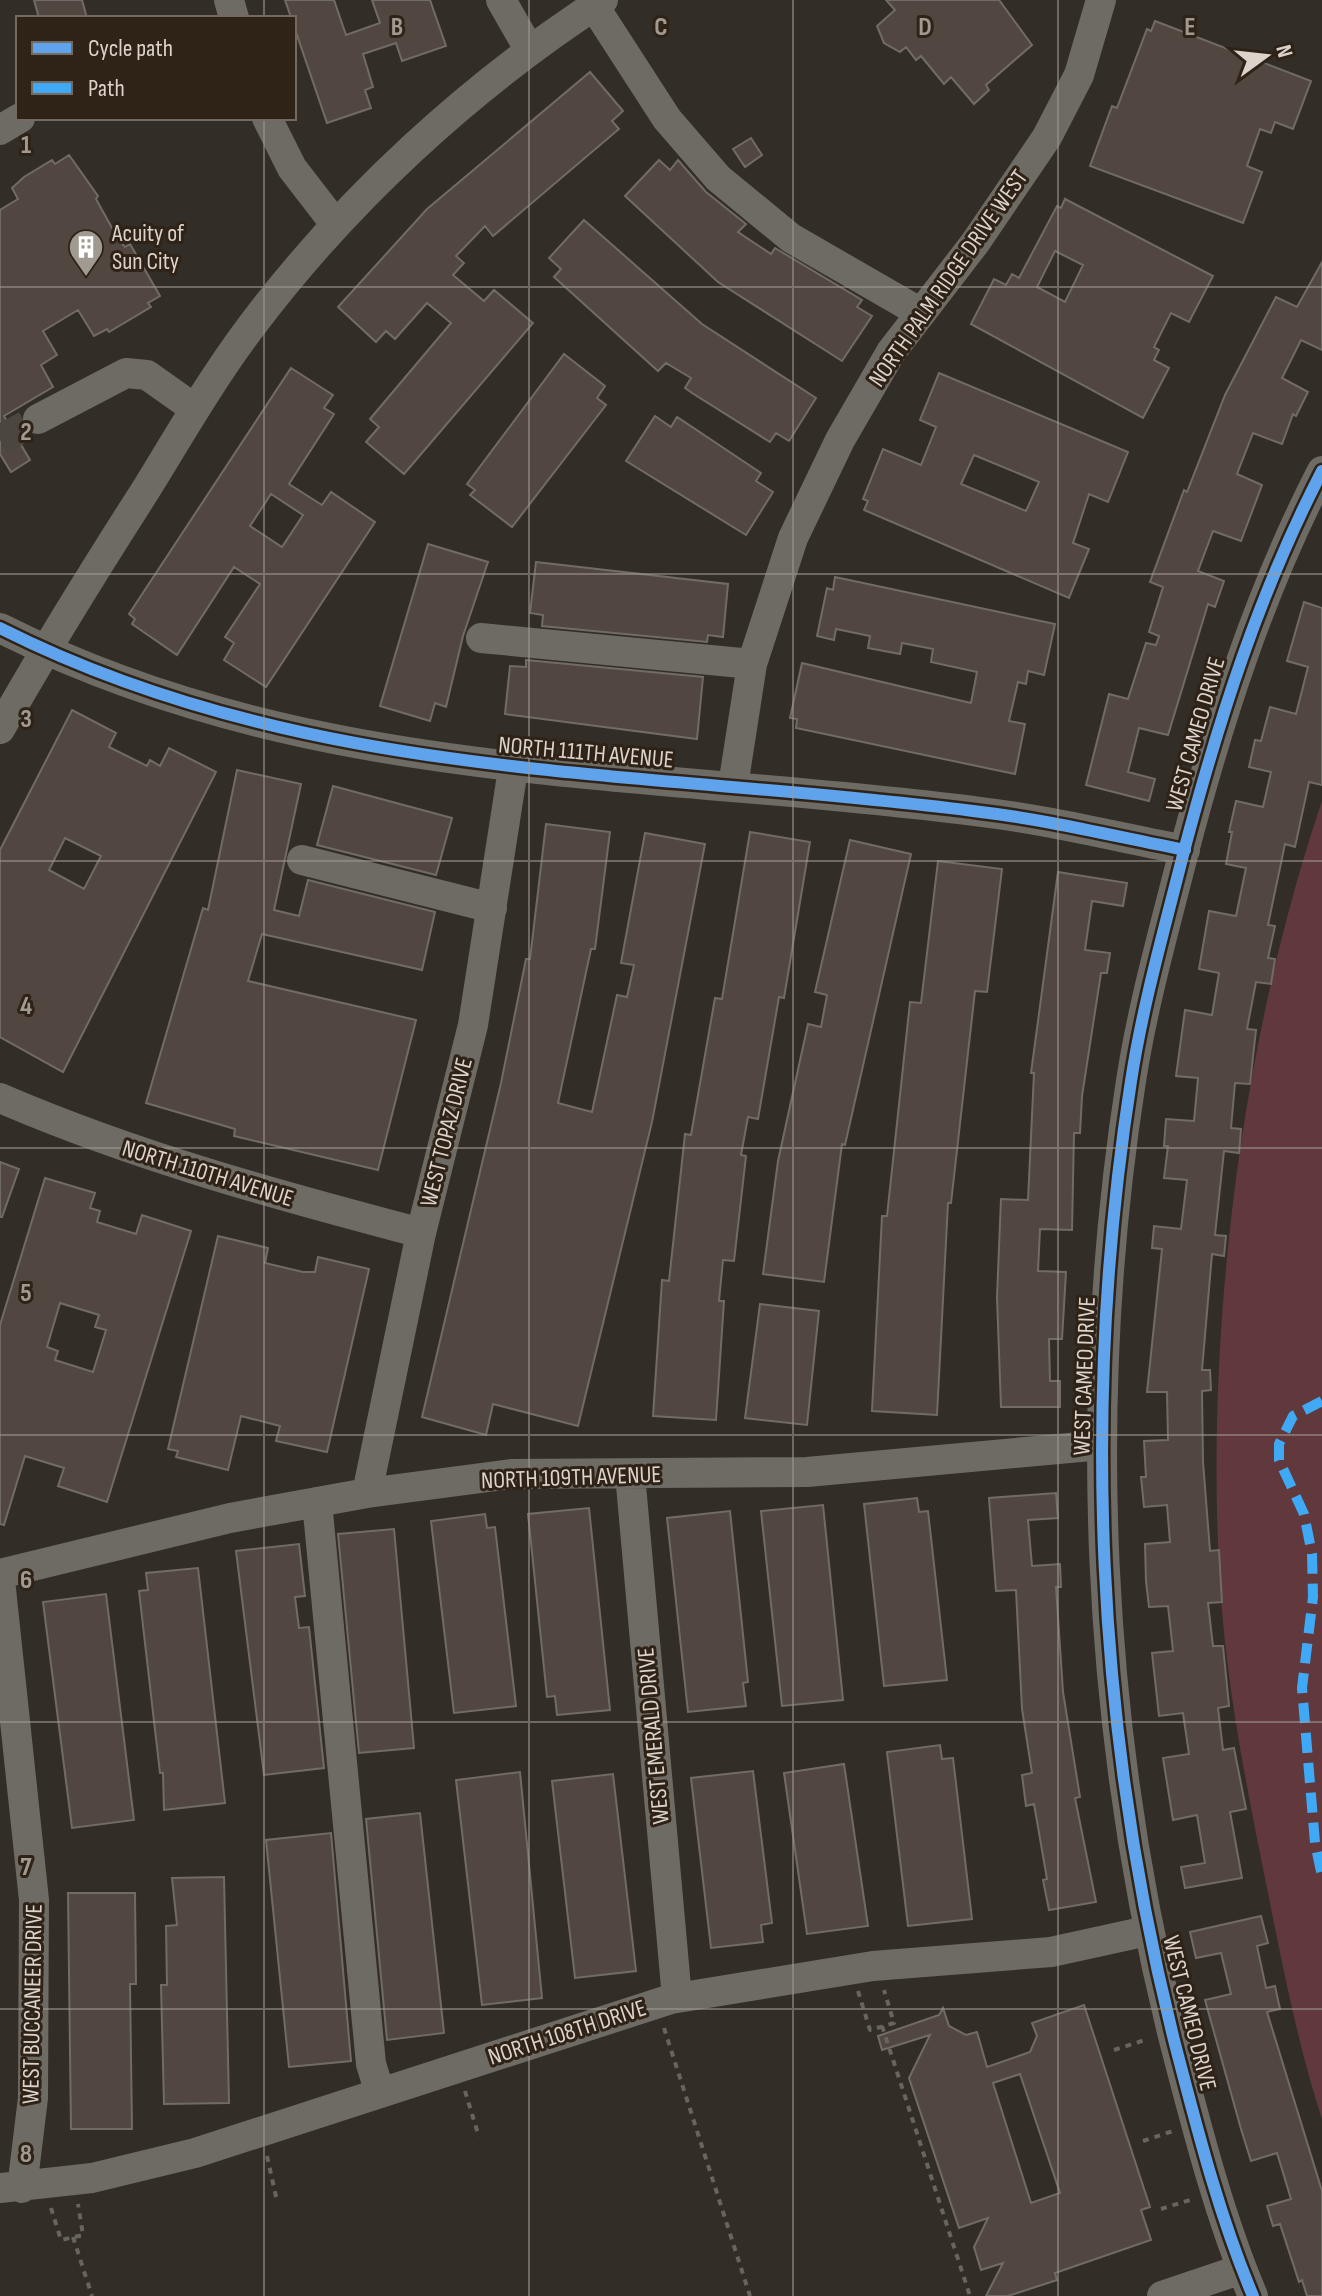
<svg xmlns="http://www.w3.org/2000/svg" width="1322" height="2296" font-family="'Sofia Sans Condensed',sans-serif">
  <rect width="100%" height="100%" fill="#332d27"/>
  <path fill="#61393c" d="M1322 801V2119C1297 2042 1282 1963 1266 1883 1247 1789 1228 1694 1221 1598 1203 1343 1240 1043 1322 801Z"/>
  <path fill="#524640" stroke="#716b66" stroke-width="2" fill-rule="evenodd" d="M34 0H82L87 18H39Z
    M285 0H334L346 35 380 23 372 0H430L446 46 402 61 396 43 363 54 373 87 365 90 371 108 327 123Z
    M886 0H999L1032 45 986 85 989 90 974 104 951 77 944 84 921 56 916 60 906 47 900 52 884 43 877 26 895 10Z
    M1155 21 1311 81 1293 129 1275 122 1271 133 1260 129 1247 166 1262 172 1243 223 1090 166 1112 106 1117 108 1147 29 1151 31Z
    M590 72 623 111 612 121 619 129 493 236 485 226 456 256 464 263 453 275 484 301 494 290 533 323 404 474 366 442 379 427 370 419 451 323 427 303 395 339 386 331 376 342 338 307 427 209Z
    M751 138 762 155 745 167 733 149Z
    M69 155 98 196 96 199 117 237 125 247 130 244 160 296 148 303 151 307 109 332 107 329 94 336 78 310 43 331 57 355 41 365 53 387 4 416 30 460 11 472 0 454V210L18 199 12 188 24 177 52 160 55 164Z
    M659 160 670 170 678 160 706 192 746 224 738 232 771 254 775 248 862 300 857 307 872 316 842 361 718 282 625 196Z
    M1065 199 1213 276 1189 322 1171 313 1154 347 1159 350 1154 360 1169 368 1143 418 971 324 994 279 1006 285 1012 274 1019 278 1057 206 1061 208ZM1055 251 1083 265 1065 302 1037 287Z
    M584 220 702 324 816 398 789 441 776 433 770 442 692 393 685 388 691 378 666 363 658 371 554 277 561 269 549 258Z
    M1322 262V350L1301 340 1282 378 1308 392 1296 416 1293 414 1282 444 1253 433 1237 474 1262 485 1241 541 1213 531 1198 571 1224 581 1215 607 1208 604 1168 735 1139 728 1128 772 1155 779 1149 801 1086 785 1109 694 1128 699 1146 643 1156 645 1159 636 1149 632 1163 587 1150 582 1184 490 1187 492 1225 395 1276 297 1297 307Z
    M564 354 605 386 597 398 606 405 512 527 470 495 475 490 467 484Z
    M291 368 333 395 324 408 334 414 289 484 322 505 331 492 375 522 266 687 224 660 234 643 225 637 260 584 234 567 177 655 132 624 135 619 129 614ZM271 494 303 515 282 547 250 526Z
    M939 373 1128 452 1108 502 1089 494 1073 543 1089 549 1069 598 864 510 868 501 863 499 883 449 921 465 936 427 920 420ZM974 455 1039 482 1026 511 961 484Z
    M655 416 671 427 677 417 761 473 756 481 773 492 746 535 626 461Z
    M428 544 488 562 463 636 446 707 435 703 430 721 380 706Z
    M536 562 728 584 723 637 708 635 707 642 542 626 543 615 530 613Z
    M835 577 1055 624 1044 675 1028 671 1026 684 1018 682 1009 721 1025 724 1015 774 796 728 797 719 790 718 802 663 971 703 977 672 931 662 933 649 902 643 900 654 868 648 870 636 836 629 834 640 817 636 827 588 833 590Z
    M1304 602 1322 608V785L1309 782 1295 847 1285 844 1268 925 1275 926 1268 958 1275 959 1271 984 1256 982 1247 1029 1256 1030 1250 1084 1235 1083 1231 1128 1241 1129 1239 1153 1224 1151 1215 1235 1226 1236 1224 1256 1212 1254 1202 1370H1210L1211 1390 1202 1391 1203 1462 1210 1551 1219 1550 1222 1602 1208 1603 1213 1646H1223L1229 1706 1218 1708 1223 1750 1234 1748 1246 1809 1230 1812 1242 1878 1185 1888 1181 1867 1205 1863 1197 1815 1173 1820 1163 1758 1189 1754 1183 1713 1159 1716 1152 1653 1173 1651 1168 1606 1149 1607 1146 1581 1145 1544 1170 1542 1167 1505 1144 1507 1141 1477H1146L1144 1441 1168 1440 1167 1392H1147L1162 1249 1152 1248 1154 1226 1181 1229 1187 1180 1164 1178 1168 1146H1164L1166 1119 1194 1121 1198 1078 1176 1076 1185 1010 1212 1015 1219 973 1199 969 1209 911 1236 916 1246 868 1226 864 1232 832H1229L1236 801 1263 807 1271 772 1249 767 1255 740 1261 741 1270 707 1296 714 1308 667 1287 661Z
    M526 660 703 677 697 739 505 714 510 666 526 667Z
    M72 710 116 733 109 747 147 766 150 760 160 766 169 748 216 772 63 1072 0 1037V850ZM65 838 101 856 84 889 49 870Z
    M237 770 301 784 274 910 299 916 308 880 435 912 422 970 262 934 248 981 416 1020 378 1170 234 1136 235 1129 146 1103 203 908 208 910Z
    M333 786 452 818 436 875 317 845Z
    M546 824 610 832 595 949H591L558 1103 592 1112 617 995 627 997 634 965 621 963 645 833 705 844 652 1122 578 1426 493 1404 486 1435 422 1417 501 1083 526 959H530Z
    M750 832 810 842 784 998 779 997 758 1119 748 1117 741 1155 746 1156 734 1261 723 1260 719 1301H724L716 1420 653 1416 662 1280 669 1281 685 1134 691 1135 715 998 722 999Z
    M850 840 911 854 845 1145 842 1144 824 1282 763 1274 778 1161 808 1024 821 1027 827 995 815 992Z
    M938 861 1002 869 987 992 975 991 951 1203H948L937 1415 872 1411 882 1216H887L910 1002 921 1003Z
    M1058 872 1127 883 1123 906 1092 901 1085 950 1110 953 1107 973H1101L1082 1096 1080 1133H1074L1072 1230 1040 1229 1038 1271 1066 1272 1062 1339H1049L1050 1381H1060V1407H1001L997 1297 1001 1199 1028 1200 1034 1073H1031Z
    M0 1162 19 1169 2 1217H0Z
    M45 1178 95 1193 90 1208 100 1211 97 1222 136 1234 142 1215 191 1231 107 1502 58 1486 64 1468 25 1456 4 1525 0 1524V1325ZM60 1303 99 1315 95 1327 106 1330 93 1372 55 1360 58 1351 47 1347Z
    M218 1236 268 1248 265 1263 303 1272H315L318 1257 369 1269 327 1452 276 1441 280 1426 241 1416 228 1470 176 1457 178 1451 168 1449Z
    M760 1304 819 1311 807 1425 745 1418Z
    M1056 1493 1058 1518 1028 1520 1032 1566 1060 1564 1061 1587H1056L1063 1692 1080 1797 1075 1798 1096 1902 1049 1910 1043 1880 1047 1879 1034 1804 1026 1806 1022 1775 1032 1773 1022 1709 1016 1590 996 1591 989 1498Z
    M917 1498 919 1512 928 1511 947 1680 884 1686 864 1504Z
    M823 1505 843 1700 782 1706 761 1511Z
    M589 1508 610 1710 557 1715 555 1696 547 1697 528 1514Z
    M730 1511 748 1682 743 1683 746 1706 688 1712 667 1518Z
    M485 1514 487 1528 495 1527 516 1706 454 1713 431 1521Z
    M394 1529 414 1748 359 1753 338 1534Z
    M299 1544 305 1596 295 1597 299 1628 309 1627 324 1768 264 1775 236 1551Z
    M198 1568 225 1803 164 1810 163 1773H160L139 1591 148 1590 146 1573Z
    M106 1594 134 1820 72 1828 43 1602Z
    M940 1745 942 1759 953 1758 972 1919 908 1926 887 1752Z
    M844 1764 868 1926 807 1934 784 1773Z
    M753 1771 772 1923 761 1925 763 1942 711 1948 691 1778Z
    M520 1772 542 1998 482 2005 456 1780Z
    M613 1774 636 1971 575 1978 552 1781Z
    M420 1813 444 2033 387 2040 366 1819Z
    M331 1833 351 2061 289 2067 266 1840Z
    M224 1877 229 2103 164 2104 161 1985H167L166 1926 177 1925 172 1878Z
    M68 1893H135L136 1984H130L132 2129H71Z
    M1261 1916 1268 1943 1257 1946 1266 1988 1275 1986 1280 2009 1267 2012 1322 2191V2296H1307L1302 2280 1299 2282 1280 2224 1273 2226 1267 2206 1291 2199 1277 2153 1251 2161 1241 2129 1205 2000 1231 1994 1221 1953 1196 1958 1190 1932Z
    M1084 2005 1150 2207 1141 2210 1151 2240 1055 2273 1057 2280 1008 2296H986L1003 2263 981 2270 974 2247 988 2218 959 2228 909 2078 930 2035 882 2050 878 2036 939 2015 943 2008 949 2026 966 2035 977 2032 987 2067 1030 2052 1037 2036 1032 2023ZM1020 2074 1060 2193 1031 2203 993 2083Z"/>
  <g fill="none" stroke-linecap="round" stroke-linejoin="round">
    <path stroke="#4c4640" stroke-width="30" stroke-dasharray="30 15" stroke-linecap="butt" d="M0 440 38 419"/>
    <path stroke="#68645e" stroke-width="4" stroke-dasharray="6 6" stroke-linecap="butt" d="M858 1991 870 2030 894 2023 884 1990
      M882 2026 970 2296
      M664 2028 750 2296
      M1114 2050 1148 2039
      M465 2091 479 2137
      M1143 2141 1173 2131
      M267 2156 277 2201
      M51 2208 61 2240 83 2235 78 2204
      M1161 2209 1193 2199
      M73 2237 92 2296"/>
    <path stroke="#6e6b64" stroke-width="30" d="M229 0 234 18
      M501 0 529 49
      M594 6 667 119 718 178 791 238 921 313
      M267 118 292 168 336 225
      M0 130 20 118
      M38 419 126 373 147 375 195 409
      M0 628C311 785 645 768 981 812 1049 820 1117 837 1185 850
      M481 638 752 664
      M0 729C46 648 95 569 145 491 179 436 211 380 250 328 346 200 469 87 603 0
      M733 786 752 664 793 538 840 440 891 352 975 243 1047 137 1079 75 1101 0
      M302 860 492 908
      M0 1098C137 1157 277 1195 421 1233
      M630 1474 677 1998
      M367 1493 421 1233 473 1025 513 769
      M317 1502 371 2064 380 2093
      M0 1574 230 1518 367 1493 511 1474 807 1472 1102 1445
      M0 1580 34 1900 33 2098 22 2188
      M0 2188 92 2178 195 2153 671 1999 873 1966 1051 1952 1147 1931
      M1162 2296 1242 2269
      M1253 2296C1219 2216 1197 2128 1175 2044 1096 1731 1081 1400 1131 1081 1143 1003 1165 927 1184 851 1219 719 1259 593 1322 471"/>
    <path stroke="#3fa9f5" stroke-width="10" stroke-dasharray="20 10" stroke-linecap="butt" d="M1322 1401 1293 1416 1279 1444V1460L1304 1514 1312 1554 1313 1597 1302 1688 1315 1843 1322 1876"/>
    <g stroke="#2f2317" stroke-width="17">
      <path id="cycleway" d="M0 628C311 785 645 768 981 812 1049 820 1117 837 1185 850
        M1253 2296C1219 2216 1197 2128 1175 2044 1096 1731 1081 1400 1131 1081 1143 1003 1165 927 1184 851 1219 719 1259 593 1322 471"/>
    </g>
    <use href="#cycleway" stroke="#60a3ed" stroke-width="12"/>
  </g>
  <path fill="none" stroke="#a19a92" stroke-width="2" stroke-opacity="0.55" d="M264 0V18M529 0V2296M793 0V2296M1058 0V2296M264 118V2296M0 287H1322M0 574H1322M0 861H1322M0 1148H1322M0 1435H1322M0 1722H1322M0 2009H1322"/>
  <defs>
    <g id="building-pin" transform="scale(1.8)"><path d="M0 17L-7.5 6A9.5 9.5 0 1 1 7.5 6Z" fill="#a19a92" stroke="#2f2317"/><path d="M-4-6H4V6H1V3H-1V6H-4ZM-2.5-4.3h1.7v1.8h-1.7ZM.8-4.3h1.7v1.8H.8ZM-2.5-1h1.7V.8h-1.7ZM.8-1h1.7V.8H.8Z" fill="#fff"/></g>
  </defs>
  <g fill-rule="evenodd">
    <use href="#building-pin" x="86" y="247"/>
  </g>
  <g text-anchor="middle" stroke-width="6" stroke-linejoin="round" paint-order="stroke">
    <g font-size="24" fill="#dcd4cc" stroke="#2f2317" text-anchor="start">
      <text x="112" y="241">Acuity of<tspan x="112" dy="28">Sun City</tspan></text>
    </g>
    <g font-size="24" fill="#dcd4cc" stroke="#2f2317">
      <text transform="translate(948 278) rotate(-55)" y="8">NORTH PALM RIDGE DRIVE WEST</text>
      <text transform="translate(1195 734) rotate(-74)" y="8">WEST CAMEO DRIVE</text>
      <text transform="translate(586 752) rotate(5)" y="8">NORTH 111TH AVENUE</text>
      <text transform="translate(446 1132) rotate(-76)" y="8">WEST TOPAZ DRIVE</text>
      <text transform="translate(208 1173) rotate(17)" y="8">NORTH 110TH AVENUE</text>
      <text transform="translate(1084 1376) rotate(-88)" y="8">WEST CAMEO DRIVE</text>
      <text transform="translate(571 1477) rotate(-2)" y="8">NORTH 109TH AVENUE</text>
      <text transform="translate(653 1736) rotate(-95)" y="8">WEST EMERALD DRIVE</text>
      <text transform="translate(32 2004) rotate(-89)" y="8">WEST BUCCANEER DRIVE</text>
      <text transform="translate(1190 2013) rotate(76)" y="8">WEST CAMEO DRIVE</text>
      <text transform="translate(567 2032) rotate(-18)" y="8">NORTH 108TH DRIVE</text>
    </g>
  </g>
  <g font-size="26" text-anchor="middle" font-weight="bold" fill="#a19a92" stroke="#2f2317" stroke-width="6" stroke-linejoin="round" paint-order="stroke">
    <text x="397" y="35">B</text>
    <text x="661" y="35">C</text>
    <text x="925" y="35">D</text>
    <text x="1190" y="35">E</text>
    <text x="26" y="153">1</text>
    <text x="26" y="440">2</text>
    <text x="26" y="727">3</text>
    <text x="26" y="1014">4</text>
    <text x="26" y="1301">5</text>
    <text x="26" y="1588">6</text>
    <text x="26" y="1875">7</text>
    <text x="26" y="2162">8</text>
  </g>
  <rect x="16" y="16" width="280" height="104" fill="#2f2317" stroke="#746a5f" stroke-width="2"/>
  <rect x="32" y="42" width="40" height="12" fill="#60a3ed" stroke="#746a5f" stroke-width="2"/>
  <text x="88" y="56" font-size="24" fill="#dcd4cc">Cycle path</text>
  <rect x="32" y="82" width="40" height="12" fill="#3fa9f5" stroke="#746a5f" stroke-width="2"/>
  <text x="88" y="96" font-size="24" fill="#dcd4cc">Path</text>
  <g transform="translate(1266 56) rotate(75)" stroke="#2f2317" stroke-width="6" paint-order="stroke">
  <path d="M0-6L14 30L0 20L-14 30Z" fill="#dcd4cc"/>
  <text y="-12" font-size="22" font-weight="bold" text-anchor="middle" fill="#dcd4cc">N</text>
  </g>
</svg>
